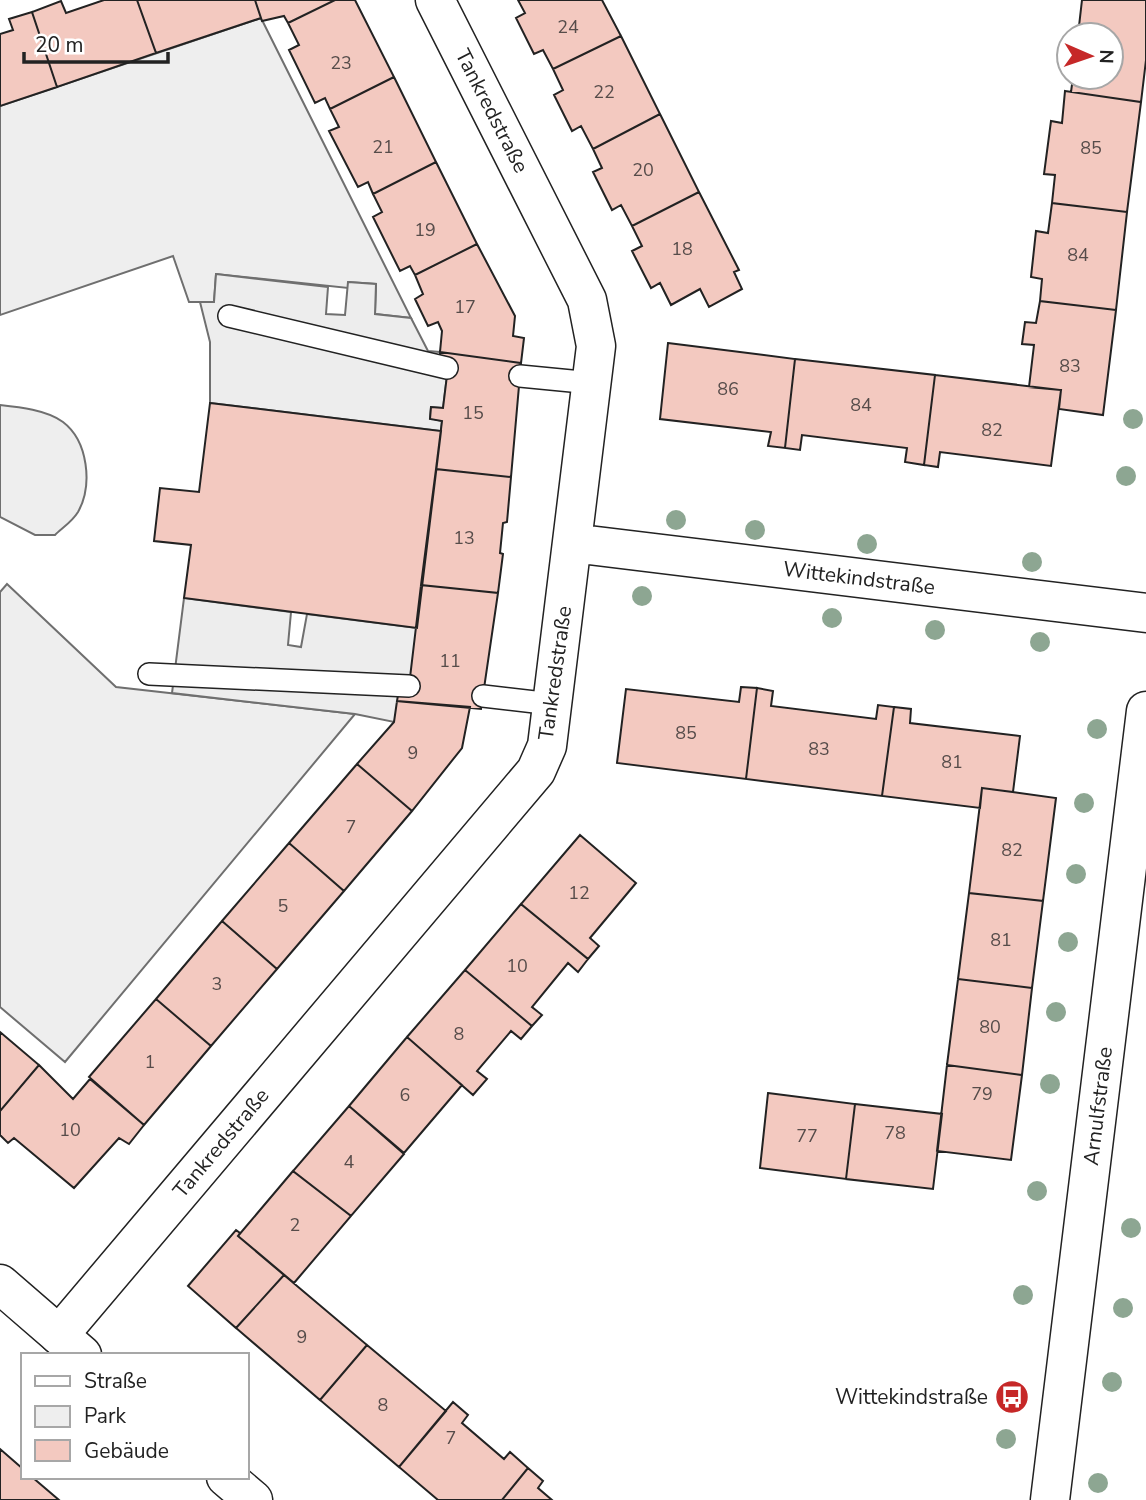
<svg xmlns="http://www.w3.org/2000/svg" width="1146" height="1500" font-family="'Nunito Sans',sans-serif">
  <rect width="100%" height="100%" fill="#fff"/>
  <path fill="#eee" stroke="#6f6f6f" stroke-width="2" d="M261 18 411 318 375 314 376 284 349 282 348 288 216 274 214 302H189L173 256 0 315V106Z
    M0 405C19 407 47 410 63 422 88 441 93 485 78 512 72 522 62 528 55 535H35L0 517Z
    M7 584 116 687 355 714 65 1062 0 1007V592Z"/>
  <path fill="#ededed" stroke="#6f6f6f" stroke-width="2" d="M216 274 328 287 326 314 345 315 348 282 376 284 375 314 411 318 428 351 440 352 449 359 443 408 431 407 430 418 442 421 441 431 210 403V342L200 302H214Z
    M184 598 291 612 288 645 301 647 307 614 417 628 409 696 394 722 355 714 172 693Z"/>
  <path fill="#f3c9c0" stroke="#222" stroke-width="2" d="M104 0H137L156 53 57 87 32 12 61 1 66 13Z
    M137 0H255L261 18 156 53Z
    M255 0H335L288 23 284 16 262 21Z
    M335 0H355L394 77 330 109 325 98 315 103 289 50 299 45 288 23Z
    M518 0H602L621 36 553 69 543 50 534 54 516 18 525 13Z
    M1082 0H1146V60L1141 102 1071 92 1073 77H1111V35H1078Z
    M32 12 57 87 0 106V34L13 30 9 19Z
    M621 36 660 114 593 149 581 126 572 131 554 95 563 90 553 69Z
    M394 77 436 162 373 194 368 182 358 187 329 131 339 127 330 109Z
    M1065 91 1141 102 1127 212 1052 203 1055 175 1044 174 1051 121 1062 123Z
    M660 114 699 192 632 226 621 205 612 210 593 172 602 168 593 149Z
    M436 162 477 244 415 275 410 266 400 271 373 217 382 212 373 194Z
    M699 192 739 270 734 272 742 289 709 307 700 289 671 305 660 283 651 288 632 251 642 246 632 226Z
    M1052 203 1127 212 1116 310 1040 301 1042 279 1031 277 1036 231 1048 233Z
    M477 244 515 316 513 336 524 338 521 363 440 352 442 331 438 322 428 326 415 299 423 294 415 275Z
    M1040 301 1116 310 1103 415 1059 409 1061 390 1029 387 1034 345 1022 344 1025 322 1036 323Z
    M668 343 795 359 785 448 768 446 771 432 660 419Z
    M440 352 521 363 511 477 436 469 442 421 430 419 431 407 443 408 449 359 440 357Z
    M795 359 935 375 924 465 905 462 907 448 802 435 800 450 785 448Z
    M935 375 1061 390 1051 466 940 452 938 467 924 465Z
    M210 403 441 431 417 628 184 598 191 545 154 541 160 488 199 492Z
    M436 469 511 477 507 522 503 523 500 553 503 554 498 593 421 585Z
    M421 585 498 593 481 709 397 701 398 695 409 686Z
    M741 687 757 688 746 779 617 763 626 689 739 702Z
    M757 688 773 691 771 706 876 719 878 705 894 707 882 796 746 779Z
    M397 701 470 707 462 748 412 811 357 764 394 722Z
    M894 707 911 709 910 723 1020 736 1013 792 982 788 980 808 882 796Z
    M357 764 412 811 344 891 289 843Z
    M982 788 1056 798 1043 901 969 893Z
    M580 835 636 883 590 938 599 946 588 959 521 904Z
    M289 843 344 891 277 969 222 921Z
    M969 893 1043 901 1032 988 958 979Z
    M521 904 588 959 578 972 568 963 532 1007 542 1015 532 1026 465 970Z
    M222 921 277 969 211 1046 156 999Z
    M465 970 532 1026 521 1039 511 1031 477 1071 487 1079 473 1095 407 1037Z
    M958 979 1032 988 1022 1075 947 1065Z
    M156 999 211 1046 144 1125 89 1077Z
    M0 1032 39 1065 0 1111Z
    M407 1037 462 1085 404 1153 349 1106Z
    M39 1065 73 1099 90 1079 144 1125 129 1144 119 1138 74 1188 14 1138 8 1143 0 1135V1111Z
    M947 1065 1022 1075 1011 1160 937 1151Z
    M768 1093 855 1104 846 1179 760 1168Z
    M855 1104 942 1114 933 1189 846 1179Z
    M349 1106 404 1154 351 1216 293 1171Z
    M293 1171 351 1216 294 1283 238 1236Z
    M236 1230 240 1233 238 1236 284 1275 236 1328 188 1286Z
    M284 1275 367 1345 320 1400 236 1328Z
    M367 1345 446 1411 399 1467 320 1400Z
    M453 1402 468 1415 462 1423 504 1459 510 1452 528 1468 502 1500H438L399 1467Z
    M0 1449 23 1469V1477H32L59 1500H0Z
    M528 1468 543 1481 538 1488 552 1500H502Z"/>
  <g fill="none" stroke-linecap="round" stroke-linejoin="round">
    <g stroke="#222" stroke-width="24">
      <path id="service" d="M229 316 447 368
        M520 376 592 383
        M149 674 409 686
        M483 696 552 704"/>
    </g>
    <g stroke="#222" stroke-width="41">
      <path id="minor" d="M572 543 1146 613
        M59 1335 536 771 547 746 596 346 587 300 435 0"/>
    </g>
    <g stroke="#222" stroke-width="41">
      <path id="secondary" d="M0 1284 82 1355
        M226 1477 253 1500
        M1050 1500 1146 711"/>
    </g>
    <use href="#service" stroke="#fff" stroke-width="21"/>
    <use href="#minor" stroke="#fff" stroke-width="38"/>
    <use href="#secondary" stroke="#fff" stroke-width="38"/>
  </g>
  <g fill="#8da692">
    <circle cx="1133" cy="419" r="10"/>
    <circle cx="1126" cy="476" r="10"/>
    <circle cx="676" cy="520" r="10"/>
    <circle cx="755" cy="530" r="10"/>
    <circle cx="867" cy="544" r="10"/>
    <circle cx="1032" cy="562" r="10"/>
    <circle cx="642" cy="596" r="10"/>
    <circle cx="832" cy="618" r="10"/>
    <circle cx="935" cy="630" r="10"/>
    <circle cx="1040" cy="642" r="10"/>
    <circle cx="1097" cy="729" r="10"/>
    <circle cx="1084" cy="803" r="10"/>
    <circle cx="1076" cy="874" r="10"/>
    <circle cx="1068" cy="942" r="10"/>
    <circle cx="1056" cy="1012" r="10"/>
    <circle cx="1050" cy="1084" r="10"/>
    <circle cx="1037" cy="1191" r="10"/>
    <circle cx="1131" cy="1228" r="10"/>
    <circle cx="1023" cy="1295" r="10"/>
    <circle cx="1123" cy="1308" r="10"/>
    <circle cx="1112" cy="1382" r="10"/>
    <circle cx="1006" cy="1439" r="10"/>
    <circle cx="1098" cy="1483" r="10"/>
  </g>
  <defs>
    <g id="bus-disc" transform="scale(1.75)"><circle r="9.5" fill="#c62828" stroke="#fff"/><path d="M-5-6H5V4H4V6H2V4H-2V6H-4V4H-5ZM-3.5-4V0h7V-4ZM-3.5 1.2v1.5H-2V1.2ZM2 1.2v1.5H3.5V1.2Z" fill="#fff"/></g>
  </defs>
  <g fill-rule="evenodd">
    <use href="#bus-disc" x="1012" y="1397"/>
  </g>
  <g text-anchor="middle" stroke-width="5" stroke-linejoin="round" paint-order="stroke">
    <g font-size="18" fill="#564c4a">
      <text x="568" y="33">24</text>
      <text x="341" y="69">23</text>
      <text x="604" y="98">22</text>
      <text x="383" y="153">21</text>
      <text x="1091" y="154">85</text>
      <text x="643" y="176">20</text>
      <text x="425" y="236">19</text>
      <text x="682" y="255">18</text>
      <text x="1078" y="261">84</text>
      <text x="465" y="313">17</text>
      <text x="1070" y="372">83</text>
      <text x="728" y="395">86</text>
      <text x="861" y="411">84</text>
      <text x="473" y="419">15</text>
      <text x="992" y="436">82</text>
      <text x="464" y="544">13</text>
      <text x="450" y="667">11</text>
      <text x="686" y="739">85</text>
      <text x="819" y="755">83</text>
      <text x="413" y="759">9</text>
      <text x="952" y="768">81</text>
      <text x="351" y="833">7</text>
      <text x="1012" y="856">82</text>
      <text x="579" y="899">12</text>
      <text x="283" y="912">5</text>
      <text x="1001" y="946">81</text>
      <text x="517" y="972">10</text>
      <text x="217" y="990">3</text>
      <text x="990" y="1033">80</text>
      <text x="459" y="1040">8</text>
      <text x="150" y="1068">1</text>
      <text x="982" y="1100">79</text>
      <text x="405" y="1101">6</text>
      <text x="70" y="1136">10</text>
      <text x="895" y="1139">78</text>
      <text x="807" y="1142">77</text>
      <text x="349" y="1168">4</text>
      <text x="295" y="1231">2</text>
      <text x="302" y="1343">9</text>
      <text x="383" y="1411">8</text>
      <text x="451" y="1444">7</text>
    </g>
    <g font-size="21" fill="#222" stroke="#fff">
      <text transform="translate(492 111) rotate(63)" y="7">Tankredstraße</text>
      <text transform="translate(859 578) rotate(7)" y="7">Wittekindstraße</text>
      <text transform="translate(555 673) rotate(-82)" y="7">Tankredstraße</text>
      <text transform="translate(1098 1106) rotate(-83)" y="7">Arnulfstraße</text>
      <text transform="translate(221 1143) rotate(-50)" y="7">Tankredstraße</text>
    </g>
    <g font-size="21" fill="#222" stroke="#fff" text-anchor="end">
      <text x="988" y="1404">Wittekindstraße</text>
    </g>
  </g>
  <rect x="21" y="1353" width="228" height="126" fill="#ffffff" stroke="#a7a7a7" stroke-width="2"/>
  <rect x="35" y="1376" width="35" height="10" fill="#ffffff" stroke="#a7a7a7" stroke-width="2"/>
  <text x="84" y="1388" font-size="21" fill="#222222">Straße</text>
  <rect x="35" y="1406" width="35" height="21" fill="#eeeeee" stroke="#a7a7a7" stroke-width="2"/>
  <text x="84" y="1423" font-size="21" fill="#222222">Park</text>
  <rect x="35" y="1440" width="35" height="21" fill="#f3c9c0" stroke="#a7a7a7" stroke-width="2"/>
  <text x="84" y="1458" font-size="21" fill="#222222">Gebäude</text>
  <g transform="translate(1090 56) rotate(92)"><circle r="33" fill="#ffffff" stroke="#a7a7a7" stroke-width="2"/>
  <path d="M0-5L12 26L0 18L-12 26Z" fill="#c62828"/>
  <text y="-10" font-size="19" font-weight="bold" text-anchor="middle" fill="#222222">N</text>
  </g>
  <path d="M24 52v10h144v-10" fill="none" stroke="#222222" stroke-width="3.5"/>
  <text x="35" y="52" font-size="21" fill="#222222" stroke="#ffffff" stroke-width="5" paint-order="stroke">20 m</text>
</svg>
